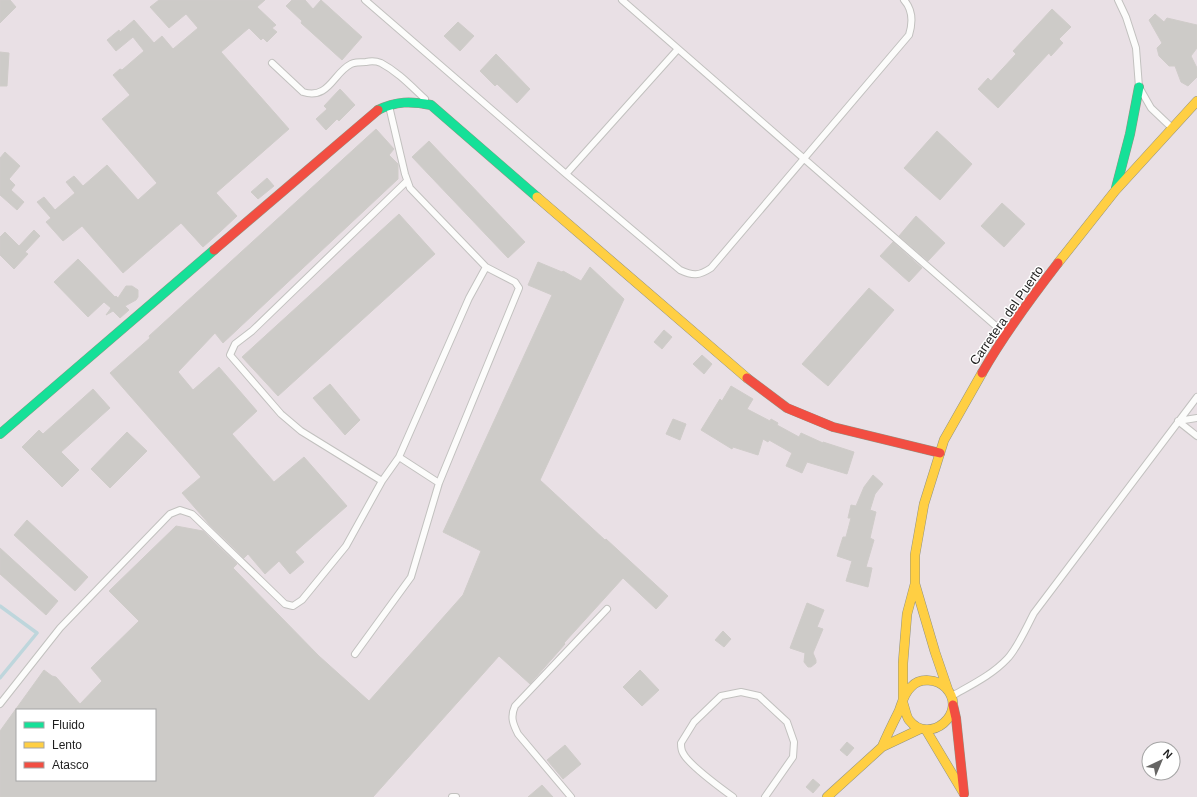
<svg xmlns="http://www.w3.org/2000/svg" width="1197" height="797" font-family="Arial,sans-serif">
  <rect width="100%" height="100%" fill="#eceae7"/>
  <path fill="#e9e0e5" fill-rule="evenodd" d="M0 0H1197V797H0ZM17 710H155V780H17ZM1149 749H1173V773H1149Z"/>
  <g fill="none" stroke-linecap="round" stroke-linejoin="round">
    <path stroke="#bed6dc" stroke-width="3.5" d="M0 606 37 633 0 678"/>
  </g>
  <path fill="#cdcbc8" stroke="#cfccc9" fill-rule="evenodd" d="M0 0H10L16 7 0 23Z
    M159 0H265L257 7 276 25 272 28 277 32 267 42 263 38 261 40 249 28 221 52 289 129 216 193 237 216 221 231 203 247 181 223 123 273 82 226 63 241 46 222 51 218 37 202 44 197 55 210 75 193 66 182 74 176 83 186 107 165 138 200 157 183 102 119 130 95 113 75 120 69 122 70 144 51 133 37 116 51 107 40 119 30 120 32 134 20 154 43 162 36 173 49 198 28 186 14 169 28 150 7Z
    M292 0H305L313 9 321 0 362 37 342 60 301 23 302 21 286 6Z
    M1052 9 1071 27 1059 39 1063 43 1051 56 1049 53 998 108 978 89 988 78 991 81 1016 54 1013 51Z
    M1155 14 1164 22 1167 18 1197 25V48L1191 56 1197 68V77L1188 86 1181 82 1175 66H1169L1159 56 1157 48 1162 43 1149 20Z
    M458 22 474 36 460 51 444 36Z
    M0 52 9 53 7 86H0Z
    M496 54 530 89 517 103 497 84 495 86 480 71Z
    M340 89 355 105 339 121 337 119 326 130 316 119 327 109 324 106Z
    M376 129 394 149 389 155 398 164V179L223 343 215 333 178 372 193 390 219 367 257 411 232 434 274 482 304 457 347 506 295 552 304 562 290 574 279 561 265 574 248 554 244 558 209 524 182 493 201 477 110 373 150 338 149 336Z
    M937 131 972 164 940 200 904 168Z
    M429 141 525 242 508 258 412 157Z
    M5 152 20 166 9 179 15 185 11 190 24 202 17 210 0 195V158Z
    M267 178 274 186 258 199 251 192Z
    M1002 203 1025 224 1004 247 981 226Z
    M399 214 435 254 278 396 242 357Z
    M916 216 945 243 928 261 899 236Z
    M34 230 40 236 25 252 28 254 14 269 0 255V237L5 232 19 246Z
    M893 242 922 268 909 282 880 256Z
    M78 259 115 297 116 296 118 298 126 286H132L138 290V297L136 300 125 306 129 310 120 318 113 311 106 315 111 308 104 302 88 317 54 282Z
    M538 262 562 272 563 271 581 281 590 267 624 299 540 480 605 540 606 539 668 596 656 609 623 578 564 643 565 644 530 684 499 656 373 797H0V731L44 670 52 676 56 677 80 704 102 681 91 668 139 621 109 591 176 526 203 531 237 564 233 568 319 656 369 701 463 595 481 551 443 532 552 295 528 285ZM17 710H155V780H17Z
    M869 288 894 310 828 386 802 364Z
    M664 330 672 337 662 349 654 342Z
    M702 355 712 364 704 374 693 364Z
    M330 384 360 420 345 435 313 398Z
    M731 386 753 399 747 409 770 421 771 419 778 423 777 425 799 437 801 433 823 443V442L854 452 847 474 807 462 802 473 786 466 792 453 769 440 768 442 763 439 758 455 733 447 732 449 701 430 720 399 722 401Z
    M93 389 110 408 61 452 79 470 62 487 22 447 39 430 43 434Z
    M673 419 686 424 680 440 666 434Z
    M127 432 147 451 110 488 91 469Z
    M873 475 883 484 875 494 870 510 876 512 870 538 874 540 866 567 872 568 868 587 846 581 852 561 837 556 843 537H846L851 518H848L851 505 856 506 864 487Z
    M27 520 88 577 75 591 14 535Z
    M0 548 58 601 46 615 0 574Z
    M807 603 824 610 817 627 823 629 813 653 816 660V663L811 667H808L804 662 805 653 790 648Z
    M723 631 731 639 724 647 715 640Z
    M640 670 659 690 642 706 623 687Z
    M847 742 854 748 847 756 840 750Z
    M565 745 581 764 563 779 547 760Z
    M813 779 820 785 813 793 806 787Z
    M542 785 553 797H528Z"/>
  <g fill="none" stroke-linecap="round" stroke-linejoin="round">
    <g stroke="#c2c1bf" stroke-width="8">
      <path id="lane" d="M365 0 566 174 680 270C693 276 699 276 711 268L909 35C913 22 913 10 904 0
        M622 0 1005 334
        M1118 0 1126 17 1136 48 1139 87 1151 108 1171 127
        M272 63 303 92C329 100 333 73 351 64 355 62 361 62 366 62 371 61 376 61 381 63 398 72 411 86 425 99
        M566 174 678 49
        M1178 421 1197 436
        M1178 421 1197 418
        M399 457 439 483
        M382 481 301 431 281 414 230 355 235 344 252 331 407 181
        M355 654 411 577 439 483 519 288 515 282 486 267
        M952 696C971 685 992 675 1007 659 1017 649 1027 626 1034 613L1197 397
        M0 704 60 628 170 514 180 510 192 514 285 604 293 606 302 600 346 546 382 481 399 457 469 298 486 267 410 188 405 174 389 106
        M452 797H456
        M571 797 518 734C513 724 510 717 515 706L607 609
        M733 797C722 789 688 764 683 753 681 750 681 746 681 743L694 722 721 696 741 692 759 696 787 722 794 742 793 757 765 797"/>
    </g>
    <g stroke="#939381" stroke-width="10">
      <path id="fast" d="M378 110C396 101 411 101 431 105L537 197
        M1116 188 1130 134 1139 87
        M0 434 214 250"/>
    </g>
    <g stroke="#939381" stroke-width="10">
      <path id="slow" d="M537 197 747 378
        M1058 263 1115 191 1197 101
        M948 690 935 652 915 584V555L924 504 944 440 982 373
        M903 701V663L907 614 915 584
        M926 730 963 792
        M882 747C887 735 893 723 899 711 902 703 904 693 911 687 920 677 937 679 946 688 969 713 929 746 909 720 906 716 905 708 903 703
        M827 797 882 747 920 729"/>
    </g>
    <g stroke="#939381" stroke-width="10">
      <path id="jam" d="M214 250 378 110
        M982 373C1004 334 1031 298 1058 263
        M747 378 787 408 833 427 940 453
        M953 705 956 718 964 794"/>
    </g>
    <use href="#lane" stroke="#fcfcfb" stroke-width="6"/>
    <use href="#fast" stroke="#16e098" stroke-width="9"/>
    <use href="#slow" stroke="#ffcf43" stroke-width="9"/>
    <use href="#jam" stroke="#f24e42" stroke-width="9"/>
  </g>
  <g text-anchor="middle" stroke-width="3" stroke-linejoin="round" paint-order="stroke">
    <g font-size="13" fill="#1e1e1e" stroke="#fff">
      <text transform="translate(1006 315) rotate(-55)" y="5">Carretera del Puerto</text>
    </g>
  </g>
  <rect x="16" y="709" width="140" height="72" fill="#ffffff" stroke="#a5a5a5"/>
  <rect x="24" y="722" width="20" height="6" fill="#16e098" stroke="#a5a5a5"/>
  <text x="52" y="729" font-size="12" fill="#1e1e1e">Fluido</text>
  <rect x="24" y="742" width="20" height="6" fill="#ffcf43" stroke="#a5a5a5"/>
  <text x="52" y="749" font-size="12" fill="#1e1e1e">Lento</text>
  <rect x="24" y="762" width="20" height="6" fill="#f24e42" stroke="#a5a5a5"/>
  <text x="52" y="769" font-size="12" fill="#1e1e1e">Atasco</text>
  <g transform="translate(1161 761) rotate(44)"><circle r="19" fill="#ffffff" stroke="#a5a5a5"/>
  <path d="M0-3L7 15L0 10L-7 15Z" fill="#666564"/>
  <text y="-6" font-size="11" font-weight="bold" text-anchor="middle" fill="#1e1e1e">N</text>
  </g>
</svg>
